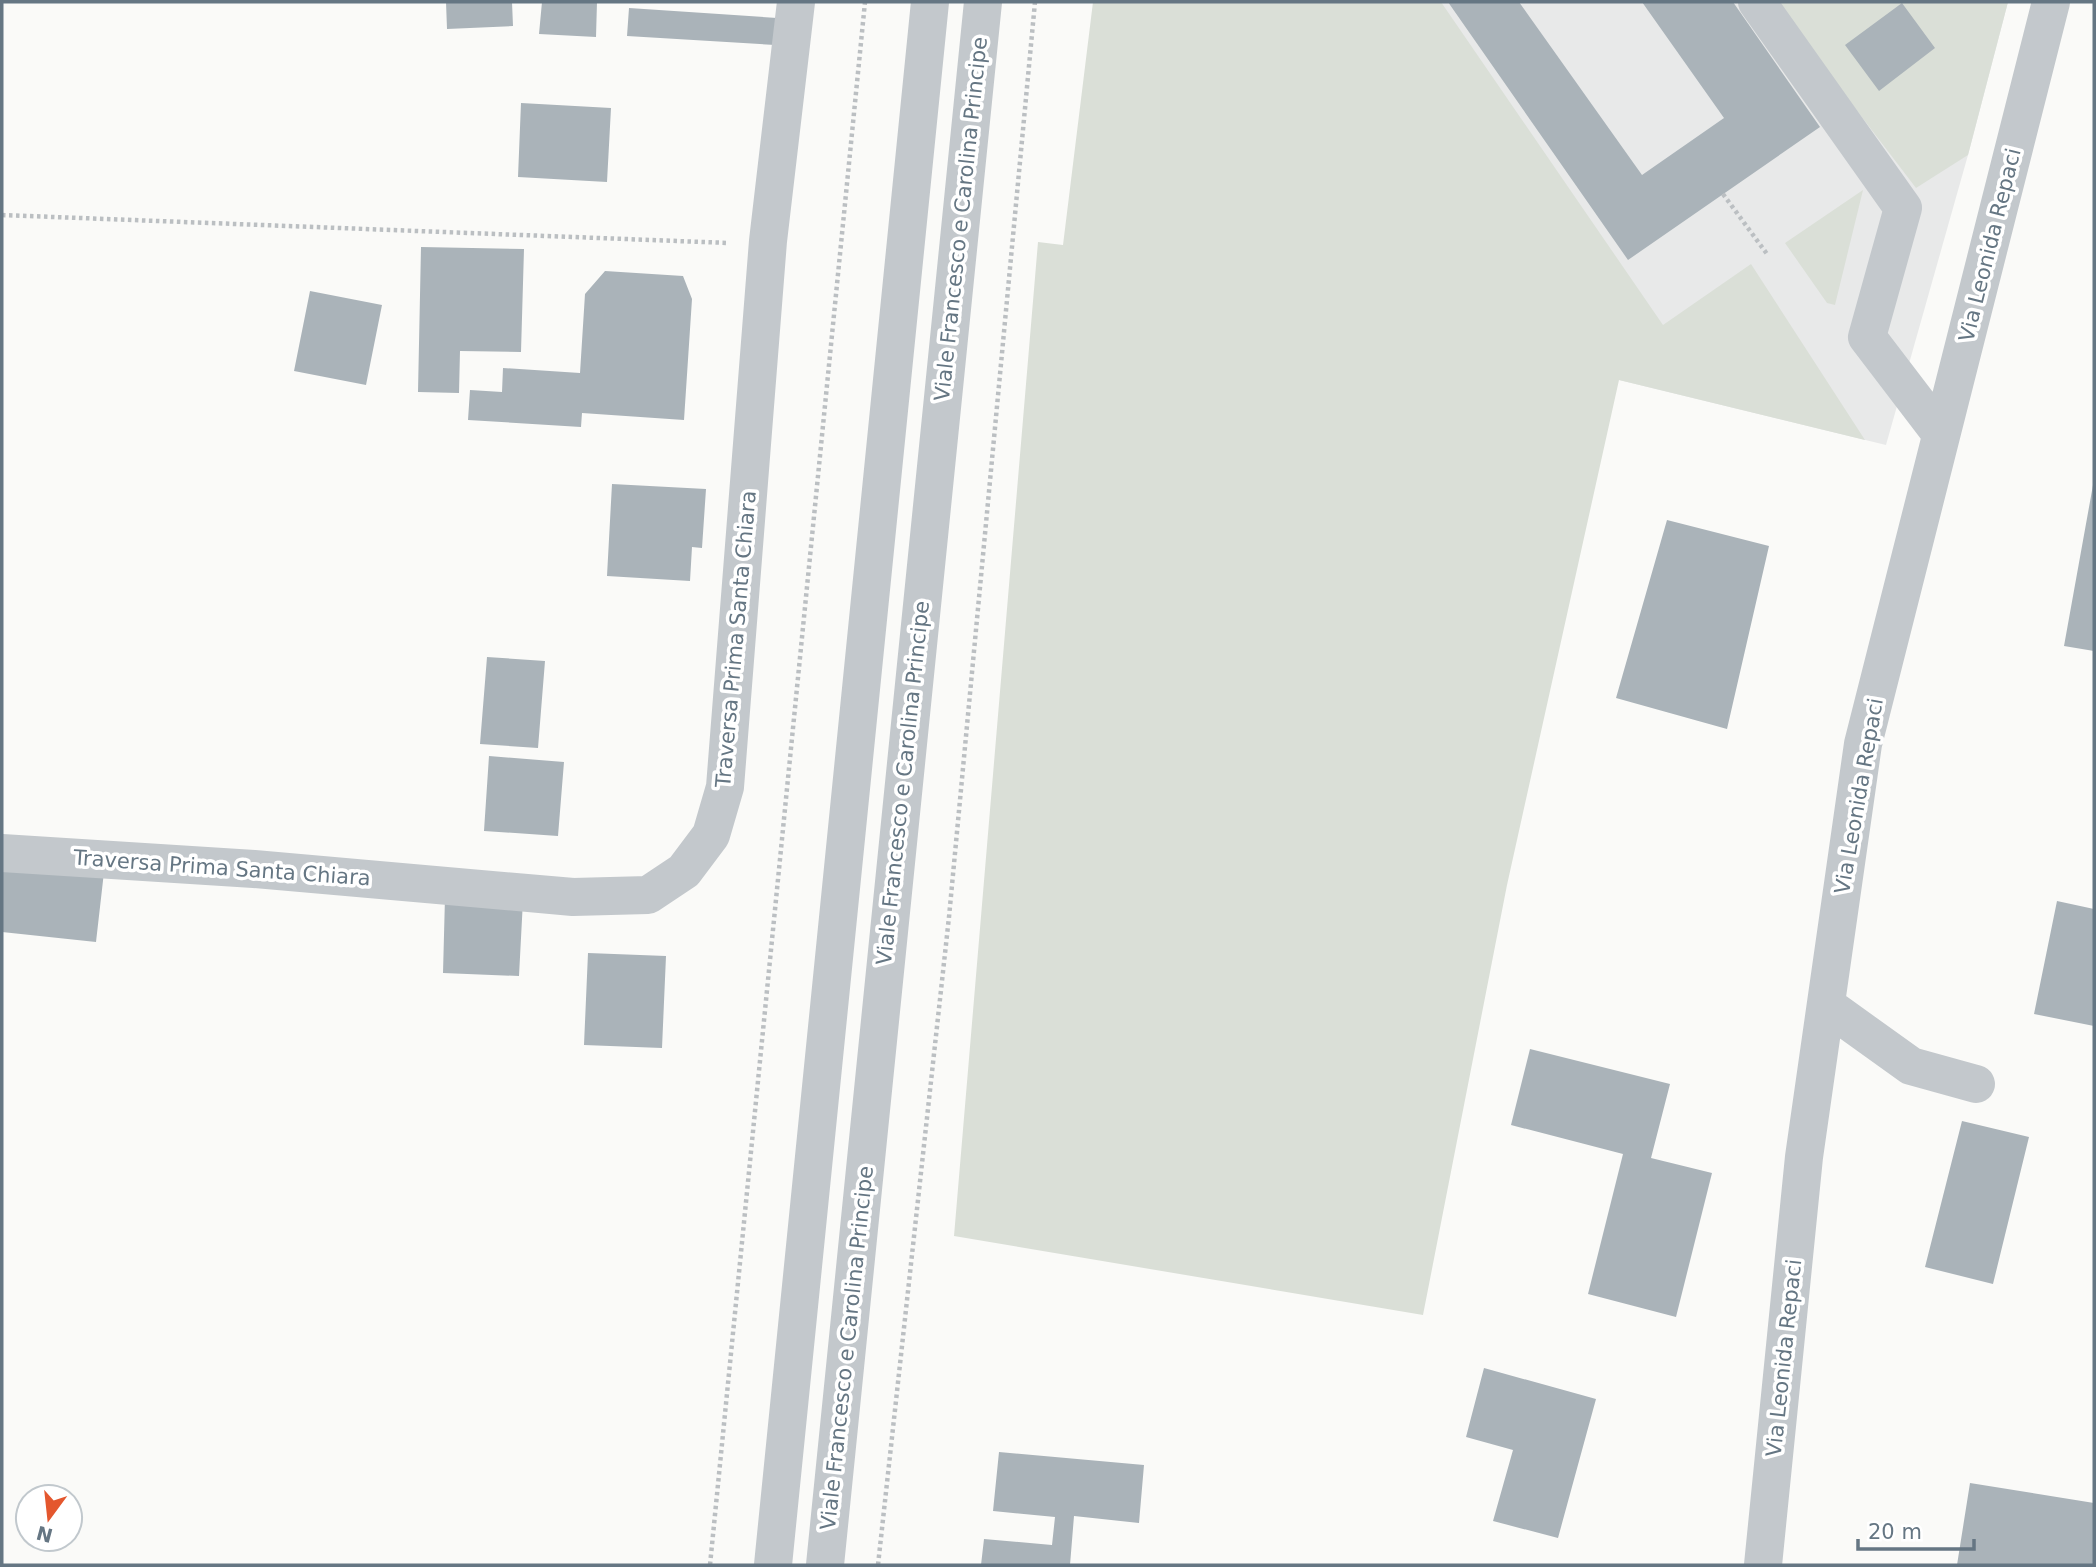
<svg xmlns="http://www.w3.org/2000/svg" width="2096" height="1567" font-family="'DejaVu Sans',sans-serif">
  <rect width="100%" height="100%" fill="#fafaf8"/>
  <path fill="#e8e9e9" d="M1093 2H2008L1968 155 1886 445 1619 380Z"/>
  <path fill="#dadfd7" d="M1093 2H1441L1663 325 1751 264 1865 440 1619 380 1507 885 1423 1315 954 1236 1038 242 1063 245Z
    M1774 2H2008L1968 155 1916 188Z
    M1863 190 1835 305 1827 303 1785 243Z"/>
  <path fill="#aab3b9" d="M446 2H512L513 26 447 29Z
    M542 2H597L596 37 539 34Z
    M1448 2H1519L1642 175 1724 118 1642 2H1733L1820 127 1628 260Z
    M1902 3 1935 48 1879 91 1845 45Z
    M629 8 777 18 775 45 627 36Z
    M521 103 611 108 607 182 518 177Z
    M421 247 524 249 521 352 460 351 459 393 418 392Z
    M605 271 683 276 692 299 684 420 582 413 581 427 468 420 470 390 502 392 503 368 580 373 585 294Z
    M310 291 382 305 366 385 294 371Z
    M612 484 706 489 702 548 692 547 690 581 607 576Z
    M2093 485H2094V651L2064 646Z
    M1667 520 1769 546 1727 729 1616 698Z
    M487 657 545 661 538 748 480 744Z
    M489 756 564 762 558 836 484 831Z
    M2 861 104 872 96 942 2 932Z
    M445 897 523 900 519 976 443 973Z
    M2057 901 2094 909V1026L2034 1014Z
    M588 953 666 956 662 1048 584 1045Z
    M1530 1049 1670 1084 1651 1158 1712 1173 1676 1317 1588 1294 1623 1154 1511 1125Z
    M1962 1121 2029 1137 1993 1284 1925 1267Z
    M1484 1368 1596 1399 1558 1538 1493 1521 1513 1450 1466 1437Z
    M999 1452 1144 1465 1139 1523 1074 1516 1070 1565H981L984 1539 1052 1545 1055 1517 993 1511Z
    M1970 1483 2094 1503V1565H1957Z"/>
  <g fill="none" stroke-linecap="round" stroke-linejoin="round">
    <path stroke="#bbbfc2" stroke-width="4.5" stroke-dasharray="3.5 3.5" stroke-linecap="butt" d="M1723 194 1767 254
      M2 215 729 243
      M710 1565 865 2
      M878 1565 949 917 1035 2"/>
    <path stroke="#c3c8cc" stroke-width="38" d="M1757 2 1903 208 1867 337 1941 434
      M2 853 254 869 573 897 648 895 684 871 711 835 725 787 768 241 796 2
      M1826 1005 1911 1066 1976 1084
      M773 1565 930 2
      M825 1565 983 2
      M1763 1565 1804 1157 1863 744 2051 2"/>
  </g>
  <g text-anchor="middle" stroke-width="7" stroke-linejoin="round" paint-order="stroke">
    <g font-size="21" fill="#657683" stroke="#fff">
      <text transform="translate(961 219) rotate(-84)" y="7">Viale Francesco e Carolina Principe</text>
      <text transform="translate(1990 245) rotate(-76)" y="7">Via Leonida Repaci</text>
      <text transform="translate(736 639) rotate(-85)" y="7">Traversa Prima Santa Chiara</text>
      <text transform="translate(903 783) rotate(-84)" y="7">Viale Francesco e Carolina Principe</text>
      <text transform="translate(1859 796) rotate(-80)" y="7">Via Leonida Repaci</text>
      <text transform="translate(222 868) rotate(4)" y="7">Traversa Prima Santa Chiara</text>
      <text transform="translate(847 1348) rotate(-84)" y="7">Viale Francesco e Carolina Principe</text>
      <text transform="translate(1784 1358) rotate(-84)" y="7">Via Leonida Repaci</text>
    </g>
  </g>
  <rect width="2096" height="1567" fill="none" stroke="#657683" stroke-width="7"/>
  <g transform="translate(49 1518) rotate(195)"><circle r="33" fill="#ffffff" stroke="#c1c8cd" stroke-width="2"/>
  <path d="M0-5L12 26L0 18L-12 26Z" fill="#e4572e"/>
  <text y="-10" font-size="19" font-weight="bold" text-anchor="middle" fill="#657683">N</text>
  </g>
  <path d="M1858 1539v10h116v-10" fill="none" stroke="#657683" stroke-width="3.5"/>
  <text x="1868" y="1539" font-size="21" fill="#657683" stroke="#ffffff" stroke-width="5" paint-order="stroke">20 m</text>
</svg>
